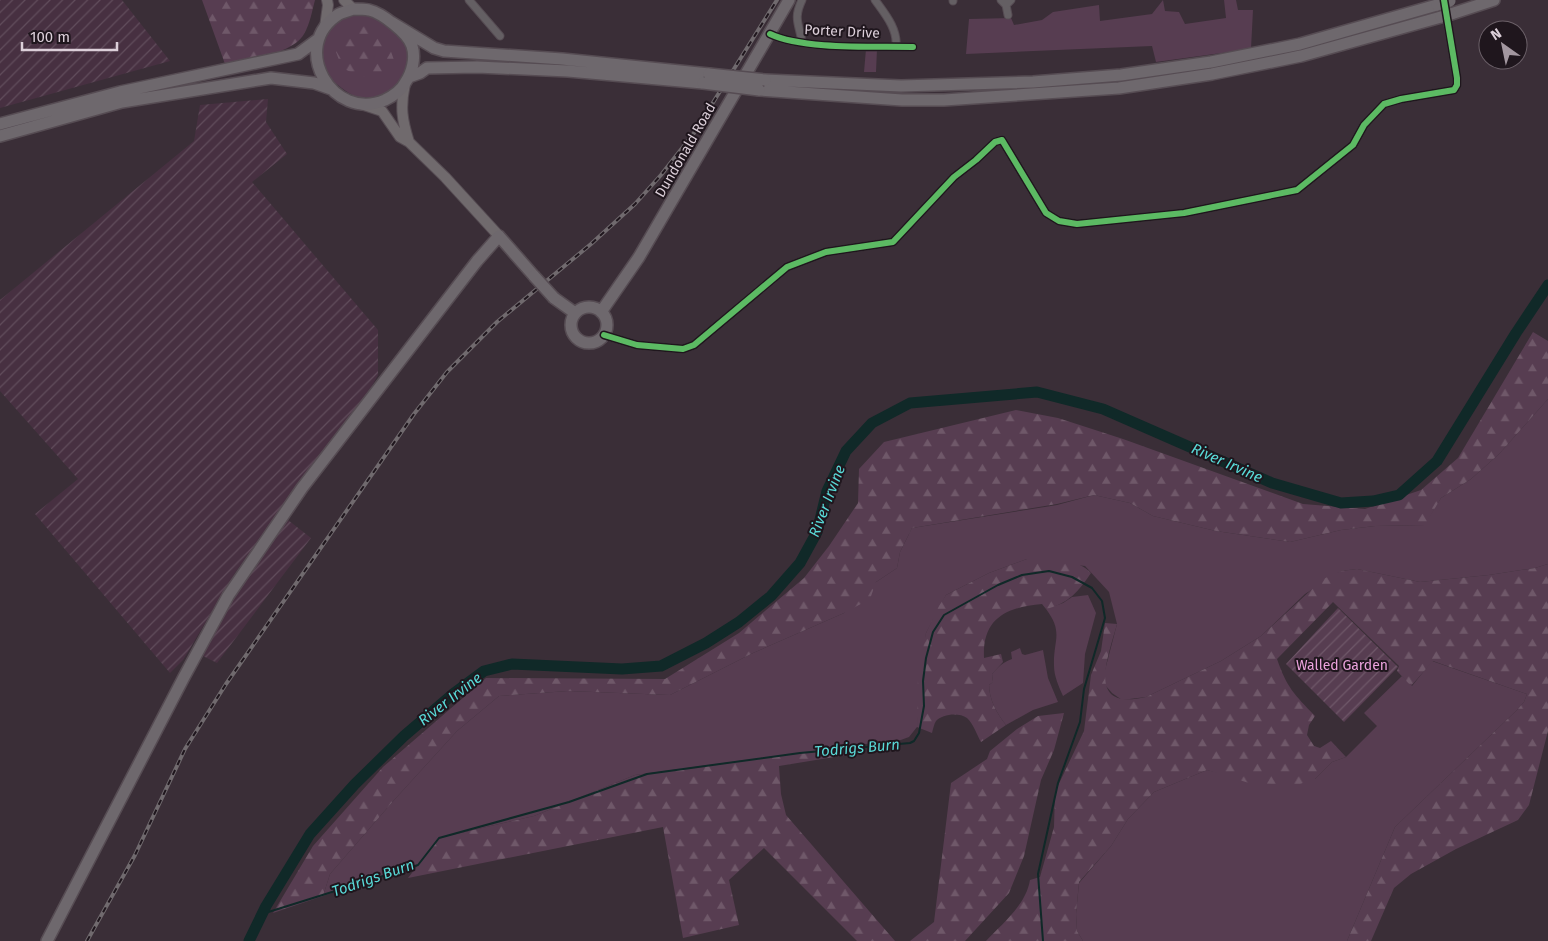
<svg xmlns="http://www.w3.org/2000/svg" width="1548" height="941" font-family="'Fira Sans',sans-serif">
  <defs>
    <pattern id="industrial-furrows" width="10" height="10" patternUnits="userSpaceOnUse" patternTransform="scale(1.25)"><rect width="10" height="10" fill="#473041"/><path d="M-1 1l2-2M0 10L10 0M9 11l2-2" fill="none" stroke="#614d5c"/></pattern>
    <pattern id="forest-firs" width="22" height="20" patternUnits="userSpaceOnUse" patternTransform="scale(1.25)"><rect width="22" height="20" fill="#573d51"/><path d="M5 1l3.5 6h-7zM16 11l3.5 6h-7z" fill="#6f5869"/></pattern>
    <pattern id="garden-furrows" width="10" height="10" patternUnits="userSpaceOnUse" patternTransform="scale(1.25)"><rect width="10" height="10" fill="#573d51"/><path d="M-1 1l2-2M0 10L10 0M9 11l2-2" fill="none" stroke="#6f5869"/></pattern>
  </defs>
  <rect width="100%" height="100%" fill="#3a2e37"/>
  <path fill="url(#industrial-furrows)" d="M0 0H122L170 61 0 108Z
    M268 99 266 122 287 154 252 182 378 330V375L367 395 291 494 235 573 183 660 170 673 35 514 78 479 0 391V300L194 141 200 105Z
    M288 520 311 538 217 663 203 656 241 582Z"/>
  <path fill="#573d51" d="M1163 0 1165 11 1179 12 1185 24 1226 18 1224 0H1236L1238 10H1253L1251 49 1156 62 1152 46 966 54 969 19 1011 18 1014 25 1042 20 1053 12 1099 5 1100 21 1152 14Z
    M365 14C377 20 396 27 404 38 406 41 406 46 407 50 413 79 387 102 358 97 346 94 333 80 323 73L320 48 326 31 339 18Z
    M866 49H877L876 72H864Z
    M1548 399V564L1535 568 1489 575 1420 582 1357 569 1341 571 1305 594 1261 636 1221 661 1146 697 1122 700 1112 693 1105 685 1104 674 1117 624 1109 592 1085 566 1027 559 989 573 946 595 926 633 917 727 909 737 898 741 865 744 635 775 534 816 439 838 418 865 323 896 330 874 395 799 457 731 499 696 568 691 670 695 753 653 844 613 876 582 897 568 900 552 912 528 1057 505 1094 495 1130 503 1153 516 1216 531 1290 542 1341 530 1375 526 1424 525 1441 498 1471 479 1499 454Z
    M1088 595 1096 613 1085 654 1083 683 1063 696C1059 687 1054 676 1054 666 1053 640 1064 633 1046 609L1063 603 1072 597Z
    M1020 648 1022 654 1025 655 1043 650 1048 678 1058 702 1033 710 1006 725C997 714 989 699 989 685L993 682 992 674C998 667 1003 662 1012 659L1011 652Z
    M1432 661 1527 694 1524 702 1517 710 1395 827 1347 941H1083L1077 931 1076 914 1079 883 1111 846 1128 819 1154 792 1207 770 1224 774 1315 779 1332 762 1346 757 1377 726 1364 713 1402 676 1412 686Z"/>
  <path fill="url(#forest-firs)" d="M202 0H315C312 11 310 24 304 34 292 55 247 59 225 64Z
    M354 25 368 26 386 37 395 63C381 85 362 77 342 68L336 52 342 32Z
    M1533 332 1548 341V399L1499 454 1471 479 1441 498 1425 525 1375 526 1341 530 1290 542 1216 531 1153 516 1130 503 1094 495 1057 504 912 528 900 552 897 568 876 582 870 599 844 613 753 653 670 695 568 691 499 696 457 731 395 799 330 874 323 896 273 913 313 846 383 767 486 678 665 679 739 633 804 578 829 546 858 503 859 469 884 442 1016 410 1058 418 1123 439 1303 504 1365 509 1421 490 1458 458Z
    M1027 559C1047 559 1077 557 1091 573 1079 591 1068 604 1046 609L1042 604C1007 607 982 618 984 658L1001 654 1003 662 992 674 993 682 989 685C989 699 997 714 1006 725L981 742C977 735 973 723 967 718 959 712 942 714 936 721 934 724 933 729 932 733L917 727 918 673 926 633 939 606 946 595 989 573Z
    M1548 564V731L1529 805 1518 820 1456 849 1411 874 1394 888 1371 941H1347L1395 827 1517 710 1524 702 1527 694 1433 661 1411 686 1397 671 1399 666 1333 602 1277 659C1287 688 1294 694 1315 716L1309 725 1307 735 1314 746 1320 748 1331 741 1346 757 1332 762 1315 779 1297 785 1249 783 1207 770 1154 792 1128 819 1111 846 1079 882 1076 914 1077 931 1083 941H986C1002 924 1026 905 1030 880L1040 877 1054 827 1055 792 1084 731 1091 675 1101 651 1105 623 1117 624C1108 658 1085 711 1146 697L1221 661 1261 636 1323 579 1341 571 1357 569 1420 582 1489 575 1535 568Z
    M1064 713 1054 750 1041 780 1024 856 1009 893 965 941H910L934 922 951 783 987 759 990 751 1017 729 1038 716Z
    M865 744V752L779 766 781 794 786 815 895 941H857L764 848 729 880 739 925 683 938 663 827 408 878 439 838 534 816 635 775Z"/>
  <path fill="url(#garden-furrows)" d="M1338 608 1398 667 1344 722 1286 664Z"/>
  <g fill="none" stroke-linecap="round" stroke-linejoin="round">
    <path stroke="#102928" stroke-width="2" d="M262 914 418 865 439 838 569 802 647 774 800 753 910 743 914 741 919 733 924 706 923 681 926 658 933 632 944 615 998 585 1022 575 1049 571 1072 577 1092 588 1102 601 1105 618 1084 689 1080 722 1058 783 1038 874 1043 941"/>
    <path stroke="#102928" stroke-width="11" d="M249 941 266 906 310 834 355 784 404 736 453 694 484 671 512 664 622 669 661 666 706 643 739 622 771 596 800 563 817 532 827 491 846 451 872 423 910 403 1037 392 1103 409 1272 483 1341 503 1373 501 1399 495 1437 461 1516 333 1548 285"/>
    <g stroke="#564c53" stroke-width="9">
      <path id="minor" d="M469 0 500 36
        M802 0C793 19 799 23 802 42
        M875 0C885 14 898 29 896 47
        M1001 0 1006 5 1011 0
        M953 1V0
        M1006 5 1008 15
        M770 34C804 50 875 46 913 47
        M604 335 637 345 683 349 694 345 787 267 826 252 893 242 954 177 976 160 995 142 1002 140 1046 213 1059 221 1077 224 1184 213 1297 190 1353 145 1364 125 1384 104 1401 99 1454 90 1457 85V78L1446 13"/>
    </g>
    <g stroke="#564c53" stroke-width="12">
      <path id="secondary" d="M344 0 353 9
        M325 27 328 5 327 0
        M405 84C400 107 402 120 409 142
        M361 104 382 111 400 137 409 142 445 177 499 236"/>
    </g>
    <g stroke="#564c53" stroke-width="14">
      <path id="primary" d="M353 9C358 9 364 9 369 10 382 13 408 33 412 46 416 58 412 73 405 83 401 91 393 96 385 100 333 123 288 46 339 14 343 12 349 11 353 9Z
        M1451 14 1494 0
        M391 22 434 48 444 51 562 59 709 74
        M409 77 420 73 427 68 477 67 568 71 703 83
        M765 80 901 86 1033 82 1121 75 1211 62 1300 44 1437 5
        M759 90 902 100H944L1119 88 1212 74 1301 56 1441 17
        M0 124 120 92 298 54 317 40
        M0 136 122 102 271 78 314 83 331 89
        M554 298 575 313
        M571 325a18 18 0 1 1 36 0a18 18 0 1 1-36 0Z
        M601 312 639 257 789 0
        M47 941 184 677 228 596 302 488 477 261 499 236 534 276"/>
    </g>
    <use href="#minor" stroke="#645f63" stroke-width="7"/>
    <use href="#secondary" stroke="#706a6d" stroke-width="10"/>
    <use href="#primary" stroke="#6e686d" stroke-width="11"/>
    <g stroke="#706a6e" stroke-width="4">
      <path id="rail" d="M87 941 135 855 185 749 226 684 414 414 447 372 497 322 591 244 635 204 661 175 694 133 777 0"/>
    </g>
    <use href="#rail" stroke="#1f161d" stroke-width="2" stroke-dasharray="5.5" stroke-linecap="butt"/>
    <g stroke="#564c53" stroke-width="14" stroke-linecap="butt">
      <path id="primary-bridge" d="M1437 5 1450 1
        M1441 17 1451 14
        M709 74 765 80
        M703 83 759 90
        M534 276 554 298"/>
    </g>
    <use href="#primary-bridge" stroke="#6e686d" stroke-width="11"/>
    <g stroke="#1f161d" stroke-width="9">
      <path id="cycleway" d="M770 34C804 50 875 46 913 47
        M604 335 637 345 683 349 694 345 787 267 826 252 893 242 954 177 976 160 995 142 1002 140 1046 213 1059 221 1077 224 1184 213 1297 190 1353 145 1364 125 1384 104 1401 99 1454 90 1457 85V78L1444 0"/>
    </g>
    <use href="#cycleway" stroke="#5cba63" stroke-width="6"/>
  </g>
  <g text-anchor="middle" stroke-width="4" stroke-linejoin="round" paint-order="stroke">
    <g font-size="14" fill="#dccfd9" stroke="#1f161d">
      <text transform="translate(842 31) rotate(3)" y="5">Porter Drive</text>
      <text transform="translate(685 150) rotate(-60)" y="5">Dundonald Road</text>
    </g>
    <g font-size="14" fill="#eba2dc" stroke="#1f161d">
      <text x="1342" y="670">Walled Garden</text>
    </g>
    <g font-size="15" font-style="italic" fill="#59dad8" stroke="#1f161d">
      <text transform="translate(1227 463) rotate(24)" y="5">River Irvine</text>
      <text transform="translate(827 501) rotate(-69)" y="5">River Irvine</text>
      <text transform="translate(450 699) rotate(-38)" y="5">River Irvine</text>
      <text transform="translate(857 748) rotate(-5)" y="5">Todrigs Burn</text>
      <text transform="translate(373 878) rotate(-19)" y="5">Todrigs Burn</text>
    </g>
  </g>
  <g transform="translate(1503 45) rotate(327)"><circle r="24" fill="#1f161d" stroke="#6b6068"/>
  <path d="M0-4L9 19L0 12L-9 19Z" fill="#a397a0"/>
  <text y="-8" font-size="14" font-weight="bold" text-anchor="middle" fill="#dccfd9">N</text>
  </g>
  <path d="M22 42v8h95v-8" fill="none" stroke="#dccfd9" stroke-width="2.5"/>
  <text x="30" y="42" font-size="15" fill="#dccfd9" stroke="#1f161d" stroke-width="4" paint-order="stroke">100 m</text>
</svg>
